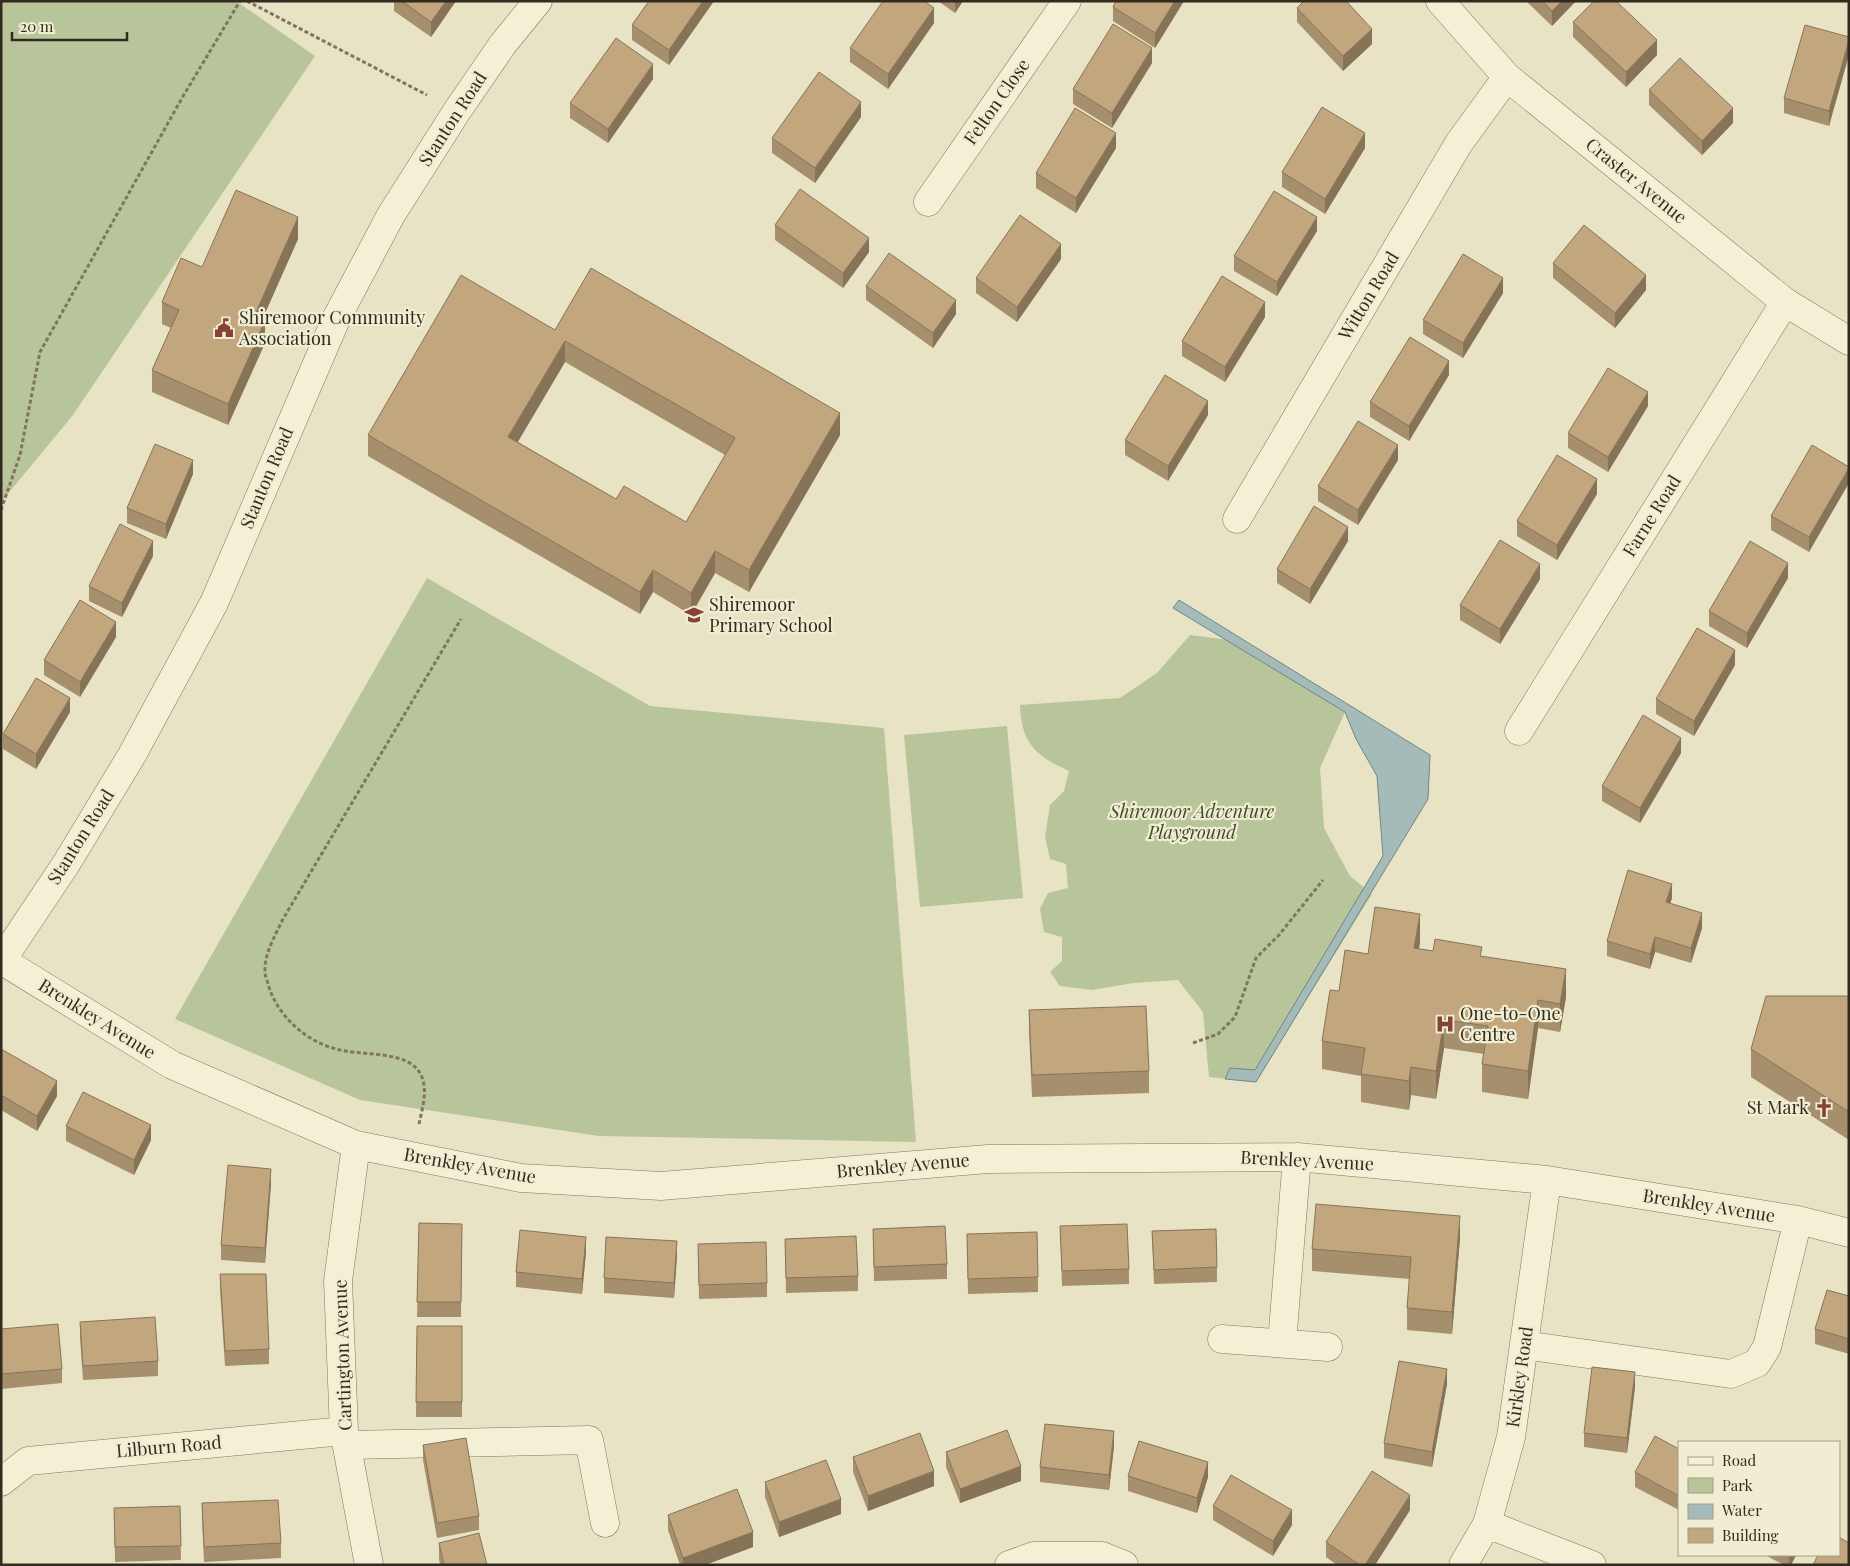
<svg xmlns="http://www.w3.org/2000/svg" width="1850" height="1566" font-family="'Playfair Display',serif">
  <rect width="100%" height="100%" fill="#e8e3c4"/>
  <path fill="#b8c499" d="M1 1H236L315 56 73 415 1 502Z
    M427 578 650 706 884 728 916 1142 599 1136 360 1100 175 1019Z
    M1190 635 1229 640 1345 712 1320 768 1324 828 1350 876 1372 894 1256 1082 1209 1077 1203 1012 1178 980 1133 983 1092 990 1060 986 1050 972 1062 961V937L1044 932 1040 909 1048 893 1068 888 1066 864 1050 859 1045 837 1050 805 1064 791 1069 771C1036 756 1021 743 1020 705L1120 698 1157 673Z
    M1007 726 1023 898 920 907 904 735Z"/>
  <path fill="#a5bbb9" stroke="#6d8886" d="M1179 600 1430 755 1428 799 1256 1082 1225 1079 1230 1068 1255 1070 1383 856 1377 776 1356 739 1345 712 1173 608Z"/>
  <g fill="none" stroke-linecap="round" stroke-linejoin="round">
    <g stroke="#80755d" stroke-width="29">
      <path id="minor" d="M1440 1 1507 77 1785 302 1849 341
        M928 202 1067 1
        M1237 519 1459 143 1507 77
        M1519 731 1785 302
        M1 960 172 1065 356 1145 521 1178 661 1186 988 1159 1297 1157 1547 1180 1798 1220 1849 1233
        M2 960 66 864 132 755 214 603 337 317 391 215 457 111 503 44 538 1
        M356 1145 338 1281 344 1431 369 1565
        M1222 1339 1328 1347
        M1282 1343 1297 1157
        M1524 1345 1731 1374 1757 1363 1767 1347 1798 1220
        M347 1445 589 1440 605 1523
        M1 1482 28 1461 344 1431
        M1487 1524 1592 1565
        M1009 1565 1034 1556H1102L1124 1565
        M1463 1565 1487 1524 1511 1437 1547 1180"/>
    </g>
    <path stroke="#80755d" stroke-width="3" stroke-dasharray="4 2.5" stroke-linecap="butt" d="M247 1 427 95
      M1 510 20 455 40 352 182 98 240 1
      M1193 1043 1218 1034 1235 1017 1256 958 1279 935 1323 880
      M419 1124C423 1105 431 1081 414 1066 398 1052 361 1055 340 1050 307 1043 277 1016 268 984 267 979 264 974 265 969 265 952 276 934 283 919L461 619"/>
    <use href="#minor" stroke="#f4f0d6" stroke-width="28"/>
  </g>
  <path fill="#a68f6c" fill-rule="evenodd" d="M394 1H456L431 37 394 11Z
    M649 1H714L669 65 632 40V25Z
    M938 1H963L955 13Z
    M1116 1H1184L1155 48 1113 21V7Z
    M1526 1H1576L1552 26Z
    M1297 8 1372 44 1343 71 1297 22Z
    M1573 22 1657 55 1626 87 1573 37Z
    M934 23 888 89 850 62V48Z
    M1849 37 1829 126 1784 113V98Z
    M1152 63 1112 128 1073 104V89Z
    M653 79 608 143 570 118V103Z
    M1649 90 1733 123 1702 155 1649 105Z
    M861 117 815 183 772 153V138Z
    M1116 148 1076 213 1036 188V173Z
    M1365 148 1325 214 1282 187V172Z
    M775 225 869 252 843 288 775 240Z
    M1317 231 1277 296 1234 271V256Z
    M298 239 262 320 265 343 228 425 152 392V370L171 328 162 324V302L202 267Z
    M1061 259 1017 322 976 293V278Z
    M1553 263 1646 290 1615 328 1553 278Z
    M866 286 956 314 933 348 866 300Z
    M1503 293 1463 358 1423 334V320Z
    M1265 317 1225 382 1182 356V341Z
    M555 330 840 435 749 592 715 573 691 615 653 592 640 614 368 456V435ZM565 362 725 455 686 522 616 499 518 442Z
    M1449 375 1409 441 1370 417V402Z
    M1648 406 1608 472 1568 448V433Z
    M1208 415 1168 481 1125 455V440Z
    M1398 460 1358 525 1318 501V486Z
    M1849 467 1809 552 1771 530V516Z
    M193 474 166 539 127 523V508Z
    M1597 494 1557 560 1517 536V521Z
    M1348 541 1310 604 1277 583V569Z
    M153 556 122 617 89 601V586Z
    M1788 578 1747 648 1709 626V611Z
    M1540 579 1500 644 1460 620V605Z
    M116 637 80 697 44 675V660Z
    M1735 665 1694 736 1656 714V699Z
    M70 712 36 769 3 749V734Z
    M1681 753 1640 823 1602 801V786Z
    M1672 898 1670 903 1702 928 1691 963 1655 952 1650 969 1607 956V941Z
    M1420 942 1419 949 1482 956 1566 997 1560 1032 1538 1028 1528 1099 1482 1092V1064L1484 1054 1444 1048 1436 1099 1411 1095 1409 1110 1361 1102V1076L1322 1069V1041L1339 991 1368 954Z
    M1849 996V1140L1751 1077V1049Z
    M1029 1010 1149 1071V1093L1032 1097 1029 1032Z
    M1 1049 57 1096 37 1131 1 1110Z
    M66 1126 151 1140 134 1175 66 1141Z
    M271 1183 265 1263 221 1260V1245Z
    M419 1223 462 1224 461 1317H417Z
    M1060 1226 1129 1269V1284L1062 1286Z
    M873 1229 947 1264V1279L874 1281Z
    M1152 1231 1217 1267V1282L1154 1284Z
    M967 1234 1038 1277V1292L968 1294Z
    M1460 1238 1452 1334 1407 1330V1308L1410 1279 1312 1271V1249Z
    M785 1239 858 1276V1291L786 1293Z
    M698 1244 767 1283V1297L699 1299Z
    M586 1252 582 1294 516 1287V1272Z
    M677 1256 674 1298 604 1293V1278Z
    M220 1274 269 1349V1364L225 1366 220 1289Z
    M1849 1296V1354L1815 1344V1329Z
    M80 1322 158 1361V1376L83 1380 80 1337Z
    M417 1326H462V1417H416Z
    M1 1329 62 1369V1383L1 1389Z
    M1447 1384 1432 1467 1384 1458V1443Z
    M1635 1387 1627 1453 1584 1447V1433Z
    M423 1445 479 1516V1530L437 1538 423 1460Z
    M1114 1446 1109 1490 1040 1482V1467Z
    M1679 1449V1510L1635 1487V1472Z
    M946 1452 1021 1481 960 1503 946 1467Z
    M853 1457 934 1486 868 1511 853 1472Z
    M1128 1476 1208 1477 1197 1513 1128 1491Z
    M765 1482 841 1514 779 1537 765 1497Z
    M202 1503 281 1543V1558L204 1562 202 1518Z
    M180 1506 181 1560 115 1562 114 1508Z
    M1213 1506 1292 1525 1273 1556 1213 1520Z
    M1410 1510 1375 1565H1337L1326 1557V1542Z
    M668 1515 753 1547 705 1565H680L668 1530Z
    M439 1543 487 1565H440L439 1558Z
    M1765 1555H1796L1791 1565H1784Z"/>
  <path fill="#877458" d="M446 1H456L431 37V22Z
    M703 1H714L669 65V50Z
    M955 1H963L955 13Z
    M1175 1H1184L1155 48V33Z
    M1562 1H1576L1552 26V11Z
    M934 8V23L888 89V74Z
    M1372 29V44L1343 71V56Z
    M1657 40V55L1626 87V72Z
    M1849 40V55L1829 126V111Z
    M1152 48V63L1112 128V113Z
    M653 64V79L608 143V129Z
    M861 102V117L815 183V168Z
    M1733 108V123L1702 155V141Z
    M1116 133V148L1076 213V198Z
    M1365 133V148L1325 214V199Z
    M298 217V239L254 338V317Z
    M1317 217V231L1277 296V282Z
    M869 238V252L843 288V273Z
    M1061 244V259L1017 322V307Z
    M1646 275V290L1615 328V313Z
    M1503 278V293L1463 358V343Z
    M956 300V314L933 348V333Z
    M1265 302V317L1225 382V367Z
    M265 321V343L228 425V404Z
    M565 341V362L508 458V437Z
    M1449 361V375L1409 441V426Z
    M1648 392V406L1608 472V457Z
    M1208 401V415L1168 481V466Z
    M840 413V435L749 592V570Z
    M1398 445V460L1358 525V510Z
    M193 460V474L166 539V524Z
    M1849 468V483L1809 552V537Z
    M1597 479V494L1557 560V545Z
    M1348 527V541L1310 604V589Z
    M153 541V556L122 617V603Z
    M715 551V573L691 615V593Z
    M1788 563V578L1747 648V633Z
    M1540 564V579L1500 644V629Z
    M653 570V592L640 614V592Z
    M116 622V637L80 697V682Z
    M1735 650V665L1694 736V721Z
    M70 698V712L36 769V754Z
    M1681 738V753L1640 823V808Z
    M1672 884V898L1666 917V902Z
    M1702 913V928L1691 963V948Z
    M1420 914V942L1414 977V948Z
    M1655 937V952L1650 969V954Z
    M1566 969V997L1560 1032V1004Z
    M1538 1000V1028L1528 1099V1071Z
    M1444 1020V1048L1436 1099V1071Z
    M1411 1067V1095L1409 1110V1081Z
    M57 1081V1096L37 1131V1116Z
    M151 1125V1140L134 1175V1160Z
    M271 1169V1183L265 1263V1248Z
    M1460 1216V1238L1452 1334V1312Z
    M586 1237V1252L582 1294V1279Z
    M677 1241V1256L674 1298V1283Z
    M1447 1369V1384L1432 1467V1452Z
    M1635 1372V1387L1627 1453V1438Z
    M1114 1431V1446L1109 1490V1475Z
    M1208 1462V1477L1197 1513V1498Z
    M1021 1466V1481L960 1503V1489Z
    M934 1471V1486L868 1511V1496Z
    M1410 1495V1510L1375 1565H1365Z
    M841 1499V1514L779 1537V1522Z
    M1292 1510V1525L1273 1556V1541Z
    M753 1532V1547L705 1565H683V1558Z
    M1789 1555H1796L1791 1565H1789Z"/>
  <path fill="#c1a67e" stroke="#877458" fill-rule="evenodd" d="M402 1H446L431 22Z
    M649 1H703L669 50 632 25Z
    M883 1H924L934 8 888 74 850 48Z
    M1116 1H1175L1155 33 1113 7Z
    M1304 1H1346L1372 29 1343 56 1297 8Z
    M1542 1H1562L1552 11Z
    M1594 1H1616L1657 40 1626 72 1573 22Z
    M1113 24 1152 48 1112 113 1073 89Z
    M1805 25 1849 37V40L1829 111 1784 98Z
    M616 38 653 64 608 129 570 103Z
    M1680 58 1733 108 1702 141 1649 90Z
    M819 72 861 102 815 168 772 138Z
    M1322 107 1365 133 1325 199 1282 172Z
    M1075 108 1116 133 1076 198 1036 173Z
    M800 189 869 238 843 273 775 225Z
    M236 190 298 217 254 317 265 321 228 404 152 370 179 310 162 302 181 258 202 267Z
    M1274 191 1317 217 1277 282 1234 256Z
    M1020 215 1061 244 1017 307 976 278Z
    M1584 225 1646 275 1615 313 1553 263Z
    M889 253 956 300 933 333 866 286Z
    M1463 254 1503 278 1463 343 1423 320Z
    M591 268 840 413 749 570 715 551 691 593 653 570 640 592 368 435 461 275 555 330ZM565 341 735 438 686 522 624 486 616 499 508 437Z
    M1222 276 1265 302 1225 367 1182 341Z
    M1410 337 1449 361 1409 426 1370 402Z
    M1608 368 1648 392 1608 457 1568 433Z
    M1165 375 1208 401 1168 466 1125 440Z
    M1358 421 1398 445 1358 510 1318 486Z
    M155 444 193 460 166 524 127 508Z
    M1812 445 1849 467V468L1809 537 1771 516Z
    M1557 455 1597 479 1557 545 1517 521Z
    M1314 506 1348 527 1310 589 1277 569Z
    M120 524 153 541 122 603 89 586Z
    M1500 540 1540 564 1500 629 1460 605Z
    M1750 541 1788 563 1747 633 1709 611Z
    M80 600 116 622 80 682 44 660Z
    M1697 628 1735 650 1694 721 1656 699Z
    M36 678 70 698 36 754 3 734Z
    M1643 715 1681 738 1640 808 1602 786Z
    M1628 870 1672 884 1666 902 1702 913 1691 948 1655 937 1650 954 1607 941Z
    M1375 907 1420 914 1414 948 1433 951 1435 939 1482 947 1480 956 1566 969 1560 1004 1538 1000 1528 1071 1482 1064 1488 1026 1444 1020 1436 1071 1411 1067 1409 1081 1361 1074 1365 1048 1322 1041 1330 990 1339 991 1345 950 1368 954Z
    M1766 996H1849V1112L1751 1049Z
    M1146 1006 1149 1071 1032 1075 1029 1010Z
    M1 1049 57 1081 37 1116 1 1095Z
    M83 1092 151 1125 134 1160 66 1126Z
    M228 1165 271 1169 265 1248 221 1245Z
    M1316 1204 1460 1216 1452 1312 1407 1308 1411 1257 1312 1249Z
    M419 1223 462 1224 461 1302H417Z
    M1127 1224 1129 1269 1062 1271 1060 1226Z
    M945 1226 947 1264 874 1267 873 1229Z
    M1216 1229 1217 1267 1154 1270 1152 1231Z
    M520 1230 586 1237 582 1279 516 1272Z
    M1037 1232 1038 1277 968 1279 967 1234Z
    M856 1236 858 1276 786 1278 785 1239Z
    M606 1237 677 1241 674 1283 604 1278Z
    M766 1242 767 1283 699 1285 698 1244Z
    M220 1274H266L269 1349 225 1351Z
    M1827 1290 1849 1296V1339L1815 1329Z
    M155 1317 158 1361 83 1366 80 1322Z
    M58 1324 62 1369 1 1374V1329Z
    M417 1326H462V1402H416Z
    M1399 1361 1447 1369 1432 1452 1384 1443Z
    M1592 1367 1635 1372 1627 1438 1584 1433Z
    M1045 1424 1114 1431 1109 1475 1040 1467Z
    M1007 1430 1021 1466 960 1489 946 1452Z
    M920 1433 934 1471 868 1496 853 1457Z
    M1655 1436 1679 1449V1496L1635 1472Z
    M466 1438 479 1516 437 1523 423 1445Z
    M1139 1441 1208 1462 1197 1498 1128 1476Z
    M826 1460 841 1499 779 1522 765 1482Z
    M1372 1471 1410 1495 1365 1565H1360L1326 1542Z
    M1231 1475 1292 1510 1273 1541 1213 1506Z
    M737 1489 753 1532 683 1558 668 1515Z
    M278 1500 281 1543 204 1547 202 1503Z
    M180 1506 181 1546 115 1547 114 1508Z
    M479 1533 487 1565H444L439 1543Z
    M1839 1537 1849 1543V1565H1813L1818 1555H1839Z"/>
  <defs>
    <g id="civic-bare" transform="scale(1.5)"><path d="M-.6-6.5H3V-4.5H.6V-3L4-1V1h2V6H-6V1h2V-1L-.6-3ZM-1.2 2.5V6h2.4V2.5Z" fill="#874235" stroke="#f0edd2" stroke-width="2.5" paint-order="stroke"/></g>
    <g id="school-bare" transform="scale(1.5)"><path d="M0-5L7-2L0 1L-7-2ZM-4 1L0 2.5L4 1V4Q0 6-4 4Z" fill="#874235" stroke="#f0edd2" stroke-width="2.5" paint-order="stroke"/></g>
    <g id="hospital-bare" transform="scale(1.5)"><path d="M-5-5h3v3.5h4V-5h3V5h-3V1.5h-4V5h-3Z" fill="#874235" stroke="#f0edd2" stroke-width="2.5" paint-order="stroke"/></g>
    <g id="church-bare" transform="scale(1.5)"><path d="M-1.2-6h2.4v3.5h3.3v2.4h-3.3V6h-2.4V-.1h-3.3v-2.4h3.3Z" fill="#874235" stroke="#f0edd2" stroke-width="2.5" paint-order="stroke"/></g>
  </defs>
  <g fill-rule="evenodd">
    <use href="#civic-bare" x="224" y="328"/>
    <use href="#school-bare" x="694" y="615"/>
    <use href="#hospital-bare" x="1445" y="1024"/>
    <use href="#church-bare" x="1824" y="1108"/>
  </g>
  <g text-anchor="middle" stroke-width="4.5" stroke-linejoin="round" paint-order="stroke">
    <g font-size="18" fill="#322b1f" stroke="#f0edd2">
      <text transform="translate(997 102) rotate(-55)" y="6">Felton Close</text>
      <text transform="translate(453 119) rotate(-57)" y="6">Stanton Road</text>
      <text transform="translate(1636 181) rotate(39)" y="6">Craster Avenue</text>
      <text transform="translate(1369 296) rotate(-59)" y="6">Witton Road</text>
      <text transform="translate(267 478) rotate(-67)" y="6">Stanton Road</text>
      <text transform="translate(1652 516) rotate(-58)" y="6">Farne Road</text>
      <text transform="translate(81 837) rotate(-58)" y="6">Stanton Road</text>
      <text transform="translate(97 1019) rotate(32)" y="6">Brenkley Avenue</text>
      <text transform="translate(1307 1161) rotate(3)" y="6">Brenkley Avenue</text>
      <text transform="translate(470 1166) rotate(10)" y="6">Brenkley Avenue</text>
      <text transform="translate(903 1166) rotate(-5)" y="6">Brenkley Avenue</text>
      <text transform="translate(1709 1206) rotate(9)" y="6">Brenkley Avenue</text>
      <text transform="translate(343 1355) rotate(-92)" y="6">Cartington Avenue</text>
      <text transform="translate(1520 1377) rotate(-82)" y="6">Kirkley Road</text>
      <text transform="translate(169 1447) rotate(-5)" y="6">Lilburn Road</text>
    </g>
    <g font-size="18" fill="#322b1f" stroke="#f0edd2" text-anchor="start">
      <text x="239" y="324">Shiremoor Community<tspan x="239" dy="21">Association</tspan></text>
      <text x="709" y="611">Shiremoor<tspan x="709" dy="21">Primary School</tspan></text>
      <text x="1460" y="1020">One-to-One<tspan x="1460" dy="21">Centre</tspan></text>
      <text x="1809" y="1114" text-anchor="end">St Mark</text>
    </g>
    <g font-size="18" font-style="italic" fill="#3c4b28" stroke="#f0edd2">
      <text x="1192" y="818">Shiremoor Adventure<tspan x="1192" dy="21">Playground</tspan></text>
    </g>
  </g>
  <rect width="1850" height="1566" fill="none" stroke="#322b1f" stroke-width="5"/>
  <rect x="1678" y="1441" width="162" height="115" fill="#f0edd2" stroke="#a49f8a"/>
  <rect x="1688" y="1457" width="25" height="8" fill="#f4f0d6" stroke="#a49f8a"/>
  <text x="1722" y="1466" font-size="15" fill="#322b1f">Road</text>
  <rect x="1688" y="1478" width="25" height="15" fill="#b8c499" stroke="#a49f8a"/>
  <text x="1722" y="1491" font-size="15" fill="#322b1f">Park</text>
  <rect x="1688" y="1504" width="25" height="15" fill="#a5bbb9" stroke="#a49f8a"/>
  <text x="1722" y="1516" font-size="15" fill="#322b1f">Water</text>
  <rect x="1688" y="1528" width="25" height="15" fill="#c1a67e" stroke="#a49f8a"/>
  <text x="1722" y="1541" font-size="15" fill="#322b1f">Building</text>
  <path d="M12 32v8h115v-8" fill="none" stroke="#322b1f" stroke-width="2.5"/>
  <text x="20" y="32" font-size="15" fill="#322b1f" stroke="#f0edd2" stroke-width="4" paint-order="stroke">20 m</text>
</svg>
